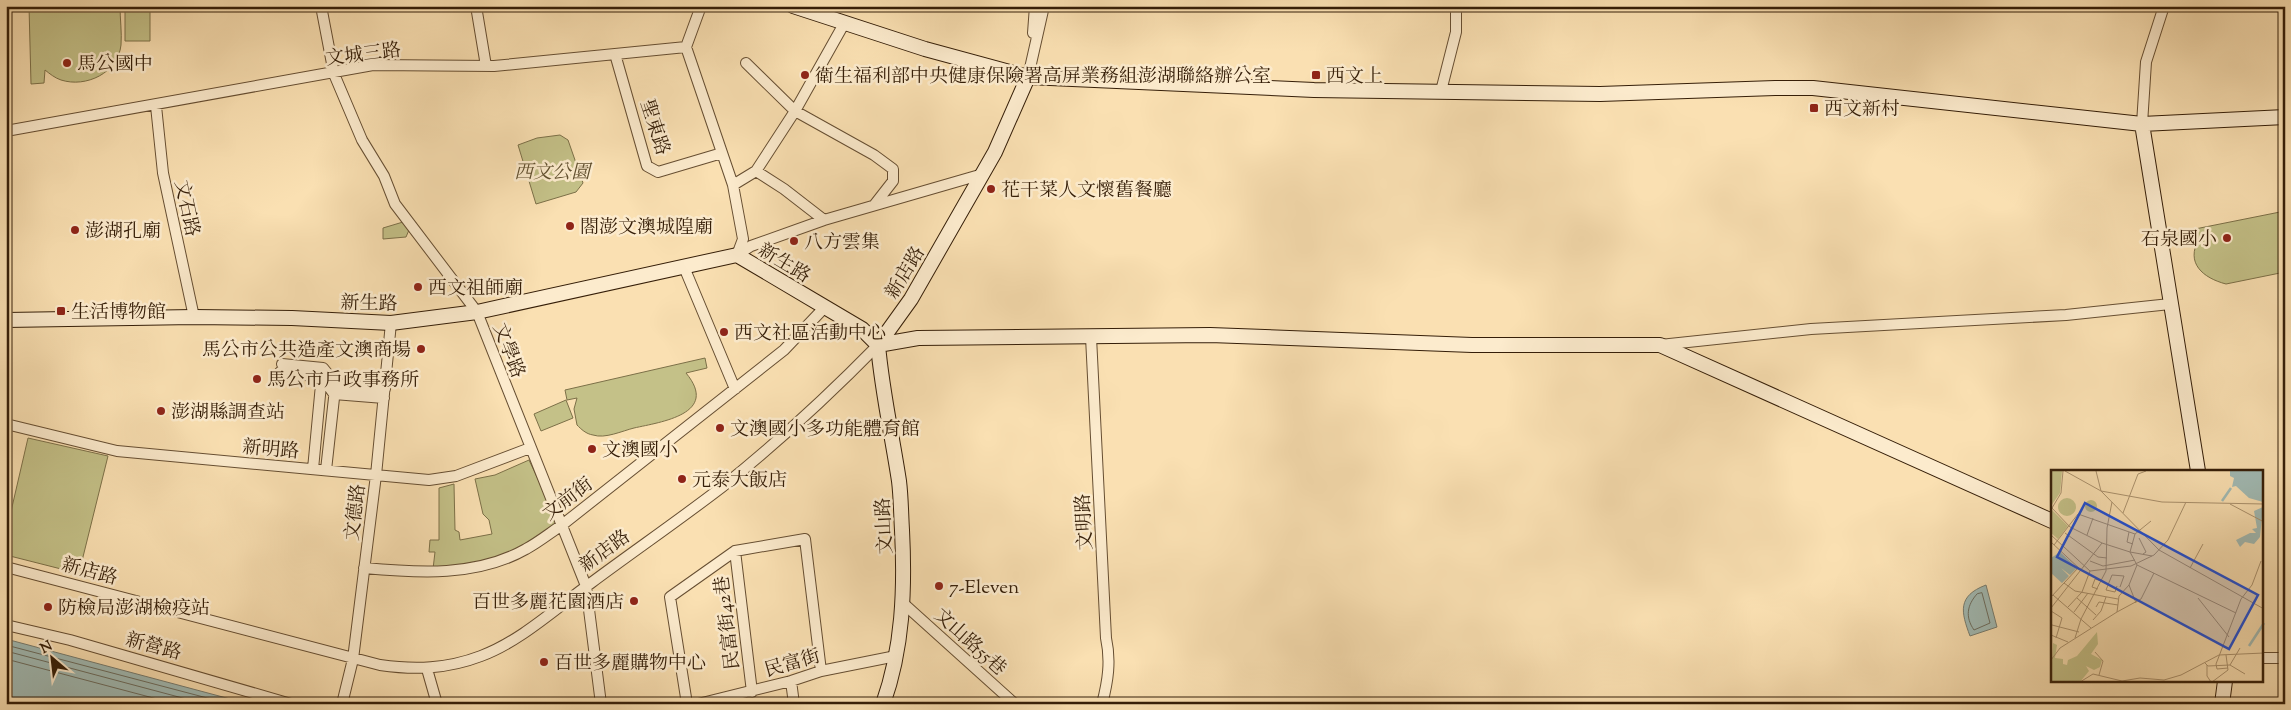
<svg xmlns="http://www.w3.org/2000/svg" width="2291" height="710" font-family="'Sorts Mill Goudy','Noto Serif TC',serif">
  <rect width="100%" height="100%" fill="#fae0b2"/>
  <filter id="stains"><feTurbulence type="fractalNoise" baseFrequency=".004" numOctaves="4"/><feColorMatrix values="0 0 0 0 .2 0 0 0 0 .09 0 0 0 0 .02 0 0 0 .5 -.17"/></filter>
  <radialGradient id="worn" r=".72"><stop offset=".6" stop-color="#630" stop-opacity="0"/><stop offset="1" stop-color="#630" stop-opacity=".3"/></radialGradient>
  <path fill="#c4c188" stroke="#7c7048" d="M29 6H120C120 19 122 33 121 45 118 73 86 88 61 80 55 78 50 74 45 70L44 83 31 84Z
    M125 6H150V41H125Z
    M560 135 568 140 583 183 576 192 536 204 518 145 537 138Z
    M2285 211V272L2226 284C2203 278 2185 263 2199 239L2176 243 2175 233Z
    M403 222 409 230 406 237 383 239V228Z
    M705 358 707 368 686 373C720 414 661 422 634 428 622 431 605 439 593 435 586 434 581 429 577 425L574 409 577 398 567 400 565 390Z
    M566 400 573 418 541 431 534 414Z
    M28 438 108 456 80 569 73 572 6 555V533Z
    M529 460 559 524 524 547 482 563 433 569 435 552H429L430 540H439V488L454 484 455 530 459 532 460 540 492 534 489 520 483 514 475 479 495 475Z"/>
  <path fill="#a1bbb5" stroke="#767c70" d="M1986 585 1997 627 1970 636C1961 612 1957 596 1986 585Z
    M6 639 249 704H6Z"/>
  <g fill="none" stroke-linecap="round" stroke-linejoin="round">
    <path stroke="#6b6c5e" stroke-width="1" d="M1982 593 1990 623 1974 630C1965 617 1967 605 1977 594Z
      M6 645 230 704
      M6 651 205 704
      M6 659 176 704"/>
    <g stroke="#664e32" stroke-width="12">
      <path id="street" d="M321 6 334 74 362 140 384 176 395 204 477 312 586 586 601 704
        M476 6 486 66
        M1033 33 1035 6
        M686 47 733 185 743 239 737 255
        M615 54 647 166 658 172 722 153
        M746 63 795 111 874 155 893 169V181L875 204
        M1028 77 1044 6
        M1441 91 1456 32V6
        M156 106 163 173 194 317
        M2142 124 2146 62 2164 6
        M6 131 373 65 494 66 686 47 701 6
        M756 171 784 189 824 220
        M733 185 756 171 795 111 845 22
        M737 255 751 246 824 220 983 174
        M684 267 735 389
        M1091 337 1106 638C1111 661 1108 681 1102 704
        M1660 345 1811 329 2066 315 2170 304
        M282 364 323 368 336 384 385 389
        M280 372 322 377 334 394 384 398
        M6 424 117 451 429 480 456 476 530 448
        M313 469 322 374
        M326 470 335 389
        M735 551 752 692
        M6 567 380 665C415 670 447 669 481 656 521 641 556 608 591 583 634 551 679 520 722 487 777 443 829 395 878 345
        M364 568C418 573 477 577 526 549 539 542 550 533 562 525L784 350 824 308
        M904 604 1015 704
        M6 625 70 640 291 704
        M2262 658H2285
        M427 669 437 704
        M791 681 794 704
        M342 704 353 659 376 475 391 323
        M687 704 670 597 735 551 805 539 821 671
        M698 704 791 681 821 671 896 656"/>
    </g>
    <g stroke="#351e08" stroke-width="16">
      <path id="secondary" d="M793 6 925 49 1028 77 1314 90 1600 94 1775 88H1813L2142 124 2285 117
        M2142 124 2198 471
        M6 320 194 317 292 318 391 323 477 312 737 255 862 329 878 345
        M878 345 918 338 1210 335 1472 345H1660L2052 521
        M878 345C882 391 892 435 899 481 901 497 901 514 902 530 905 589 903 648 883 704
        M878 345 911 299 995 152 1028 77
        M2222 704 2225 681"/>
    </g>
    <use href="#street" stroke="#fcebcd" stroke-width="10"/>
    <use href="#secondary" stroke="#fcebcd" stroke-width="14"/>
  </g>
  <g fill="#8f2418" stroke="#fcebcd" stroke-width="2">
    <circle cx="67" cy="63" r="5"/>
    <circle cx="805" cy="75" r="5"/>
    <rect x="1311" y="70" width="10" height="10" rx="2.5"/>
    <rect x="1809" y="103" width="10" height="10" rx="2.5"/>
    <circle cx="991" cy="189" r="5"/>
    <circle cx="570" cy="226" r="5"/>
    <circle cx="75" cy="230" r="5"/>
    <circle cx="2227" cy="238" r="5"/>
    <circle cx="794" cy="241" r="5"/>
    <circle cx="418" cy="287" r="5"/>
    <rect x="56" y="306" width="10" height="10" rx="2.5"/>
    <circle cx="724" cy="332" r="5"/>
    <circle cx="421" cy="349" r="5"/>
    <circle cx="257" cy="379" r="5"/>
    <circle cx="161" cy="411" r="5"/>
    <circle cx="720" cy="428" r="5"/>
    <circle cx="592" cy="449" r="5"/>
    <circle cx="682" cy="479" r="5"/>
    <circle cx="939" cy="586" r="5"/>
    <circle cx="634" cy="601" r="5"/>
    <circle cx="48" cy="607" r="5"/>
    <circle cx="544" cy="662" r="5"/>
  </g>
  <g text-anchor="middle" stroke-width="5" stroke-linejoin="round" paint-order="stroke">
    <g font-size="19" fill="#351e08" stroke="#fcebcd">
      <text transform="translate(363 53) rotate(-7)" y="7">文城三路</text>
      <text transform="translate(656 127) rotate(72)" y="7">聖東路</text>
      <text transform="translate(188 208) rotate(78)" y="7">文石路</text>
      <text transform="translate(785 262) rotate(31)" y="7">新生路</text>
      <text transform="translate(904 272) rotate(-59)" y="7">新店路</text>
      <text transform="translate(369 302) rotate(1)" y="7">新生路</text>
      <text transform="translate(510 350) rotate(69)" y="7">文學路</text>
      <text transform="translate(271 448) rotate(5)" y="7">新明路</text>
      <text transform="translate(567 498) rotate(-37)" y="7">文前街</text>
      <text transform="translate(354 512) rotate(-83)" y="7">文德路</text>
      <text transform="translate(1083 522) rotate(-93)" y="7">文明路</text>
      <text transform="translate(883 526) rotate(-93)" y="7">文山路</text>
      <text transform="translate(604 550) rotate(-36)" y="7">新店路</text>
      <text transform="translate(90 570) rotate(15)" y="7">新店路</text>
      <text transform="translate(726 623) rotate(-97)" y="7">民富街42巷</text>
      <text transform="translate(971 641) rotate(42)" y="7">文山路55巷</text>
      <text transform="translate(154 645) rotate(15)" y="7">新營路</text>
      <text transform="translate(792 662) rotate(-16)" y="7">民富街</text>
    </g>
    <g font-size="19" fill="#351e08" stroke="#fcebcd" text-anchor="start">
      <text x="77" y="70">馬公國中</text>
      <text x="815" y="82">衛生福利部中央健康保險署高屏業務組澎湖聯絡辦公室</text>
      <text x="1326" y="82">西文上</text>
      <text x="1824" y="115">西文新村</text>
      <text x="1001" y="196">花干菜人文懷舊餐廳</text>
      <text x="580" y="233">閤澎文澳城隍廟</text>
      <text x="85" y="237">澎湖孔廟</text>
      <text x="2217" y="245" text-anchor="end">石泉國小</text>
      <text x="804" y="248">八方雲集</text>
      <text x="428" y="294">西文祖師廟</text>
      <text x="71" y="318">生活博物館</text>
      <text x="734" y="339">西文社區活動中心</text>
      <text x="411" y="356" text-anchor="end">馬公市公共造產文澳商場</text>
      <text x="267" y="386">馬公市戶政事務所</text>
      <text x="171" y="418">澎湖縣調查站</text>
      <text x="730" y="435">文澳國小多功能體育館</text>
      <text x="602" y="456">文澳國小</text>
      <text x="692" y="486">元泰大飯店</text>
      <text x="949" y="593">7-Eleven</text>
      <text x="624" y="608" text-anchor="end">百世多麗花園酒店</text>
      <text x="58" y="614">防檢局澎湖檢疫站</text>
      <text x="554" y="669">百世多麗購物中心</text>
    </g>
    <g font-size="19" font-style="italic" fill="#604f2e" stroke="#fcebcd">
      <text x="552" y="178">西文公園</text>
    </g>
  </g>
  <g transform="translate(2051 470)">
    <rect width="212" height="212" fill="#fae0b2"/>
    <path d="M0 1H11L9 23 0 36ZM7 37a9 9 0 1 1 18 0a9 9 0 1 1-18 0ZM34 36a6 6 0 1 1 12 0a6 6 0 1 1-12 0ZM0 39 17 56 7 69 0 63ZM46 162 47 174 40 184 51 190 49 197 43 200 35 196 38 201 29 212H0L2 173 6 175 4 188 12 189V194L16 195 17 190 26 186Z" fill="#c4c188"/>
    <path d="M179 1H212V32L198 28 185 16 181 17 183 8 179 6ZM212 37 209 67 203 74 194 72 189 77 185 70 199 63H205L201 59 206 58 203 41ZM9 82 26 98 19 105 10 98 18 106 11 113 0 103V88Z" fill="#a1bbb5"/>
    <path fill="none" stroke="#a1bbb5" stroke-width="2.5" d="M171 31 180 18M198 176 213 153"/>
    <path fill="none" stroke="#ab926e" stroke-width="1" d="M14 1 50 21 108 80 213 139M45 1 50 21M50 21 111 32 213 34M179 34 213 52M0 37 19 57 51 73 79 82 86 95 78 115 68 126 66 142M1 38 10 23 12 1M72 43 87 4 95 1M78 62 76 72 82 74M14 63 47 87 56 88M84 64 79 82 101 86M0 65 39 101 80 96 103 85 117 70 135 32M36 65 42 48M88 68 95 82 92 84M0 72 31 101M3 75 27 44 84 64 100 51M39 91 52 96 84 90M86 95 185 143M139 98 152 74M13 113 24 121 67 129M78 115 85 133M66 116 64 122 55 120 61 105 73 106 69 117M47 119 41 117 44 109 51 111M2 125 40 158M0 127 27 98M26 128 45 145M147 128 178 167M17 137 31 122 39 101M45 137 48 132 67 135M0 138 51 73M0 141 11 148 5 168M23 142 37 123M66 142 90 129 103 103M42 150 50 141 55 127M1 155 28 162M0 165 17 172M24 168 30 149 55 101 56 58 61 32M189 178 179 195 194 204M44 182 52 191 48 205M0 190 9 178 66 142M154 193 157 196 179 195M156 195V206L160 212M177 198 166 199 165 194 190 129 201 115 210 91M29 212 42 204 71 211 89 208 113 210 130 205 168 185 213 183M161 212 177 200 175 185"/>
    <path fill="#1d4ed8" fill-opacity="0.15" stroke="#1d4ed8" stroke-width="2.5" d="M34 33 207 125 178 179 6 87Z"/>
    <rect width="212" height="212" fill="none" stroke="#351e08" stroke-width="2.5"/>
  </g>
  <rect width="2291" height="710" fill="none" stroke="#fae0b2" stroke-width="25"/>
  <rect x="8" y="8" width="2276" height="695" fill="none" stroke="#351e08" stroke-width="2.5"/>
  <rect x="12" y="12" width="2266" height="685" fill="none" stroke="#351e08"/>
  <g transform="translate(52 658) rotate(332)" stroke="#fcebcd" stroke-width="4" paint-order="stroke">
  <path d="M0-4L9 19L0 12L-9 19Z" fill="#351e08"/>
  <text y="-8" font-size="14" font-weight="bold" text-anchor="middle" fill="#351e08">N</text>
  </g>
  <rect width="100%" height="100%" filter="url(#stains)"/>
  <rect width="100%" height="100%" fill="url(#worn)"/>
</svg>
